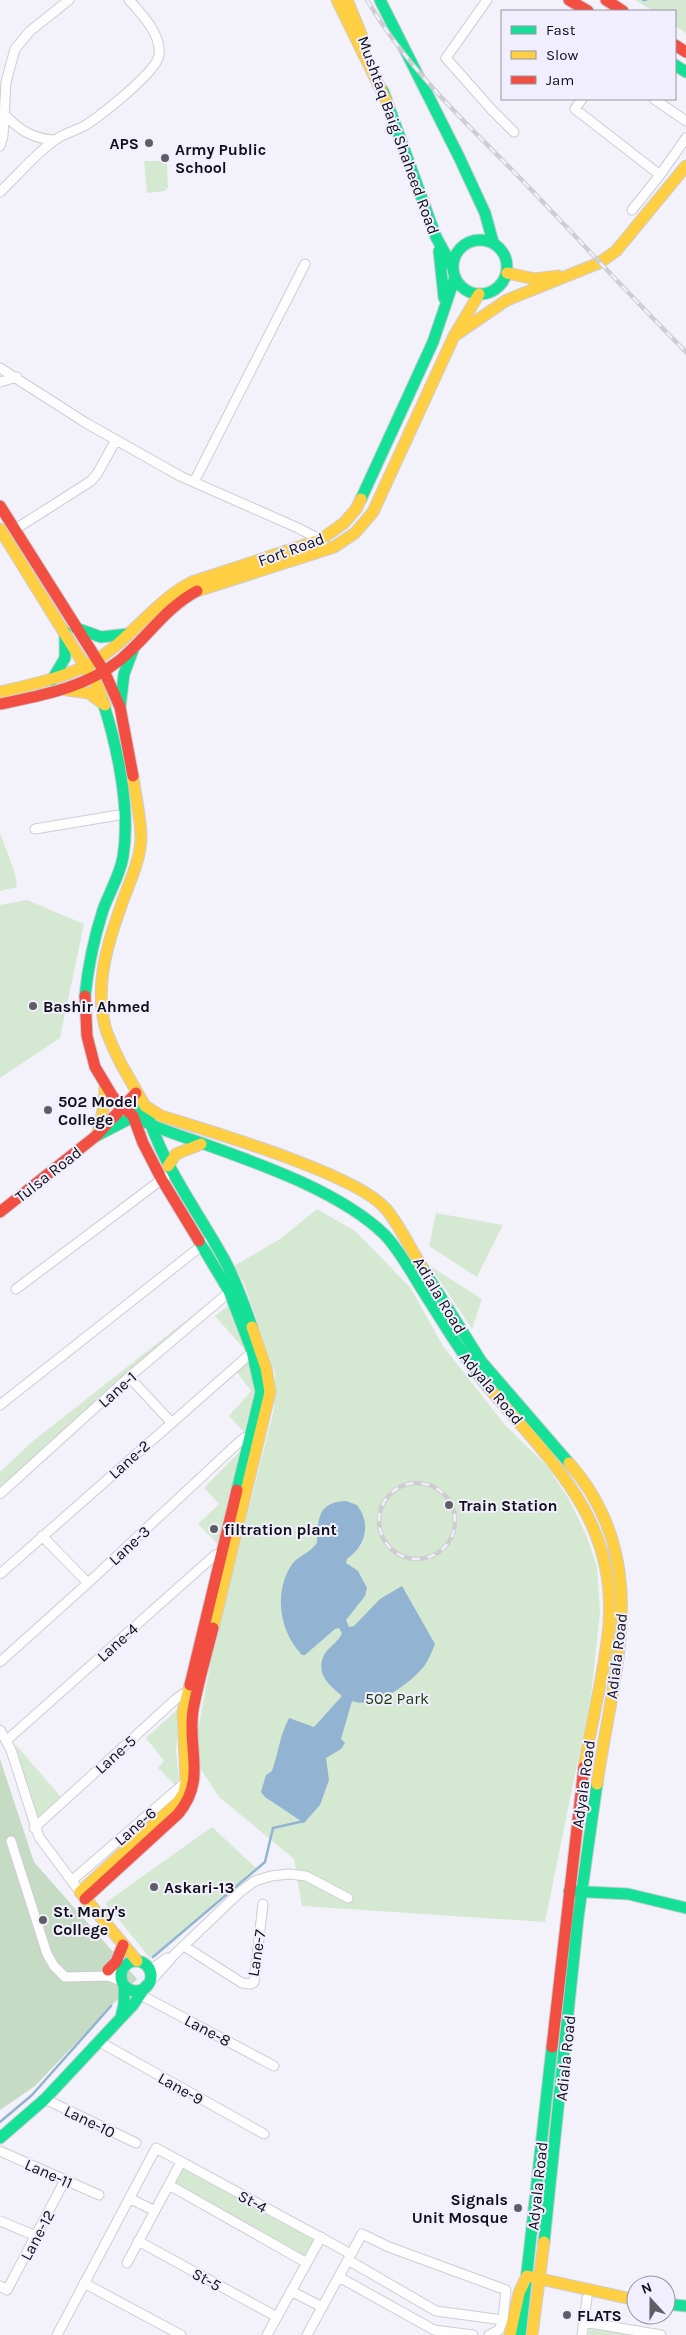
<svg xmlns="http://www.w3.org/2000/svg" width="686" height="2335" font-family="Karla,sans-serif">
  <rect width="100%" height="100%" fill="#f3f2fa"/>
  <path fill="#d5e9d2" d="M635 0H686V33L675 26V11H653Z
    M144 161H162L167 164 168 187 165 191 147 193Z
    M0 833 15 873 17 887 0 891Z
    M27 900 84 924 60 1038 0 1078V905Z
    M317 1209 355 1231 410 1287 443 1346 505 1425 547 1466 570 1501 587 1537 597 1567 600 1612 591 1696 545 1922 302 1906 294 1859 219 1797 200 1768 198 1730 212 1655 274 1409 275 1373 244 1283 234 1266 280 1239Z
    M436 1213 503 1225 477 1277 429 1246Z
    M430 1266 482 1299 472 1329Z
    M225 1290V1292L0 1488V1472L33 1441Z
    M229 1305 245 1350 215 1316Z
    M249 1360 255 1392 244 1432 229 1416 251 1391 237 1372Z
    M243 1448 218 1544 198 1524 219 1504 204 1488Z
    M180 1707 176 1750 179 1779 175 1785 158 1768 164 1761 146 1738Z
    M16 1745 61 1797 38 1818 34 1816Z
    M212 1827 256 1868 150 1958 105 1903Z
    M184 2169 315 2240 304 2259 174 2183Z
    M589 2329 644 2335H588Z"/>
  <path fill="#c6dbc4" d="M0 1759 34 1862 137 1979 35 2086 0 2110Z"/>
  <path fill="#92b4d2" d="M346 1501 357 1505C372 1525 365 1546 347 1559L346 1563 358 1571 367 1588 365 1596 346 1620 349 1627 354 1626 380 1599 402 1586 435 1644C432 1651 429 1659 425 1665 411 1683 375 1710 352 1701L341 1739 345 1743 341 1749 326 1758 329 1780 320 1805 304 1823 265 1797 261 1792 266 1775 272 1771C279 1751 279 1738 289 1718L314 1727 342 1696C330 1686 315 1674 324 1655 328 1647 339 1642 342 1633L339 1628 335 1629 305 1655H302C279 1632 273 1590 293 1563 300 1555 311 1552 317 1543 318 1520 317 1502 346 1501Z"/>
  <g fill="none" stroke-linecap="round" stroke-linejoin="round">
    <path stroke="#92b4d2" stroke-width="2.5" d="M643 0H646
      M153 1957 265 1862 273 1828 304 1821
      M0 2122 32 2095 111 2006"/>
    <g stroke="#ceccd4" stroke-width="11">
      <path id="street" d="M487 0 446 58 492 110 514 132
        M582 99 575 109 660 175
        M654 99 686 121
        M4 114C19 130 33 139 55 140
        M0 146 3 136 6 82 15 49 30 31 69 0
        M0 192C16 177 37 152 55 140 64 133 76 131 86 125 101 115 157 72 159 55 162 35 141 13 129 0
        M632 210 660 175 686 138
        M0 368 86 423 180 476 298 528 323 541
        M0 382 17 377
        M194 482 305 264
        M14 530 91 481 97 474 116 440
        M35 829 125 814
        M16 1289 165 1177
        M129 1377 171 1422
        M0 1405 205 1243
        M0 1494 129 1377 233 1289
        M42 1536 88 1583
        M0 1574 257 1348
        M0 1662 88 1583 239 1442 246 1437 254 1435
        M0 1730 11 1750 39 1837 80 1892
        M7 1740 215 1555 226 1554
        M34 1828 177 1698 191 1689
        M11 1841 47 1954 54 1966 65 1977 108 1976 122 1981
        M76 1877 188 1780
        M184 1946 242 1983 251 1984 254 1982 263 1904
        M108 1970 125 1966
        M149 1971 167 1958
        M149 1983 174 1955 240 1892 255 1881 271 1876 289 1874 306 1876 348 1898
        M141 1995 274 2066
        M98 2041 264 2134
        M45 2099 136 2143
        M0 2151 99 2195
        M169 2185 307 2263
        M129 2198 155 2211
        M0 2221 36 2236
        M138 2241 277 2317
        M348 2260 436 2311 503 2320
        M127 2263 181 2162
        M339 2277 434 2330 473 2335
        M84 2283 181 2335
        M0 2286 7 2290 65 2180
        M291 2291 322 2307
        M584 2322 661 2335
        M57 2335 156 2148 351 2254
        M267 2335 321 2237
        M307 2335 362 2234 389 2247 506 2290 503 2320 499 2330 489 2335
        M582 2335 587 2298"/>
    </g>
    <g stroke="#ceccd4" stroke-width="13">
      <path id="fast" d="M380 0 459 157 485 213 493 242
        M675 65 686 72
        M383 91 436 237 453 268
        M453 267a27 27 0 1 1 54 0a27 27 0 1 1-54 0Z
        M439 251 444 298
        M361 499 433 342 455 277
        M76 628 101 637 128 634
        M52 680 65 658V632
        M120 707 124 674 133 650
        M85 996C88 967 94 938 103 910 109 893 120 875 123 857 131 809 117 745 102 699
        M133 1116C156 1129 182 1136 207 1145 263 1165 342 1193 385 1235 400 1251 411 1272 423 1291 444 1324 464 1358 489 1388
        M96 1136 127 1120 145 1106C161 1164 196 1208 224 1259 236 1281 244 1304 252 1327
        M199 1241 229 1291 252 1351 261 1392 237 1490
        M422 1267 481 1361 569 1463
        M569 1891 628 1894 686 1908
        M121 1976a15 15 0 1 1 30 0a15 15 0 1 1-30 0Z
        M121 2017 124 2004V1985
        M0 2138 45 2099 133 2005 146 1986
        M544 2242 578 1918 597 1784
        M666 2304 686 2306
        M520 2335 552 2047"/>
    </g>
    <g stroke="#ceccd4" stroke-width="13">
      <path id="slow" d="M337 0 386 100
        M347 0 363 39
        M507 273 535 279 558 276
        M457 334 507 300 599 263 616 251 686 166
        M0 529 99 689 102 699
        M197 591 334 547 355 533 373 512 454 336 479 294
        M67 690 89 693 105 705
        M0 692C39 683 81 675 113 648 140 626 161 598 192 582L320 540 344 523 356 509 361 499
        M121 1064C116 1054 111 1043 107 1033 92 987 109 938 125 895 132 877 141 856 141 837 141 817 135 796 133 776
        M121 1064 145 1106 161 1116C209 1131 357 1174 386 1209 400 1226 410 1248 422 1267
        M98 1132 104 1106 105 1087
        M168 1166 176 1154 201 1144
        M489 1388C551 1461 617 1520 609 1624 605 1672 592 1719 584 1767
        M569 1463C655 1561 613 1670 597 1784
        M213 1628 270 1392 266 1368 252 1327
        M137 1961 80 1892 178 1802 184 1793 186 1782 183 1712 190 1685
        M510 2335 519 2293 527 2276 636 2300
        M532 2335 544 2242"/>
    </g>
    <g stroke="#ceccd4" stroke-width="13">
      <path id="jam" d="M569 0 588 11
        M606 0 623 11
        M675 45 686 52
        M0 506 104 671 120 707 133 776
        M0 704C43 695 85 688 120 660 147 638 165 608 197 591
        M85 996 87 1036 95 1067 113 1097 133 1116 143 1143 162 1180 199 1241
        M0 1212 96 1136 136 1093
        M190 1685 237 1490
        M85 1899 178 1814C207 1779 187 1750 193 1710 198 1683 206 1655 213 1628
        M108 1970 116 1962 123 1945
        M552 2047 584 1767"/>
    </g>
    <use href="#street" stroke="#fdfdfe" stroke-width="9"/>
    <use href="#fast" stroke="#16e098" stroke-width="11"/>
    <use href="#slow" stroke="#ffcf43" stroke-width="11"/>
    <use href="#jam" stroke="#f24e42" stroke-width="11"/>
    <g stroke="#ceced0" stroke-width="4.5">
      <path id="rail" d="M367 0C407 68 464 121 519 177 575 235 629 295 686 352
        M379 1521a38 38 0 1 1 76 0a38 38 0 1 1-76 0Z"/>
    </g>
    <use href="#rail" stroke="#f1eefd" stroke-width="2.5" stroke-dasharray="8" stroke-linecap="butt"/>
  </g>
  <g fill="#5f5e66" stroke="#f1eefd" stroke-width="2">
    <circle cx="149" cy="143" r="5"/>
    <circle cx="165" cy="158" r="5"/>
    <circle cx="33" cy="1006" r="5"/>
    <circle cx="48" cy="1110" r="5"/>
    <circle cx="449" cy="1505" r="5"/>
    <circle cx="214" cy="1529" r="5"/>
    <circle cx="154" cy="1887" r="5"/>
    <circle cx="43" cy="1920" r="5"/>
    <circle cx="518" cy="2208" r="5"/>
    <circle cx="567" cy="2315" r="5"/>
  </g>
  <g text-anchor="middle" stroke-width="4" stroke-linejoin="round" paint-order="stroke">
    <g font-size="16" fill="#100e16" stroke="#f1eefd">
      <text transform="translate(399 135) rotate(70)" y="6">Mushtaq Baig Shaheed Road</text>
      <text transform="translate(291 549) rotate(-20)" y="6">Fort Road</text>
      <text transform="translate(48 1174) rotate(-38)" y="6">Tulsa Road</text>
      <text transform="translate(440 1295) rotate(59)" y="6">Adiala Road</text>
      <text transform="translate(492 1388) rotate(50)" y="6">Adyala Road</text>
      <text transform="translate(117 1389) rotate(-42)" y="6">Lane-1</text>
      <text transform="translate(129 1459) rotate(-42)" y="6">Lane-2</text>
      <text transform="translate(129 1545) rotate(-43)" y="6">Lane-3</text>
      <text transform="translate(117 1642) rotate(-42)" y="6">Lane-4</text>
      <text transform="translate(616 1656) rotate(-83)" y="6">Adiala Road</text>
      <text transform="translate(115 1754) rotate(-42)" y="6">Lane-5</text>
      <text transform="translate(583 1784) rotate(-82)" y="6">Adyala Road</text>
      <text transform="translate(135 1826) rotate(-41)" y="6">Lane-6</text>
      <text transform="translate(256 1953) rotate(-81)" y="6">Lane-7</text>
      <text transform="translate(208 2030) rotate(28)" y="6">Lane-8</text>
      <text transform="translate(565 2058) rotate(-84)" y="6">Adiala Road</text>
      <text transform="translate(181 2088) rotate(29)" y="6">Lane-9</text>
      <text transform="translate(90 2121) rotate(26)" y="6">Lane-10</text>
      <text transform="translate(49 2173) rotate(24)" y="6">Lane-11</text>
      <text transform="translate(537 2186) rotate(-84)" y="6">Adyala Road</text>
      <text transform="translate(253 2201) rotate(28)" y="6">St-4</text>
      <text transform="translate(37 2235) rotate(-62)" y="6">Lane-12</text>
      <text transform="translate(207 2279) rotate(29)" y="6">St-5</text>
    </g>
    <g font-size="16" font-weight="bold" fill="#100e16" stroke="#f1eefd" text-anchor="start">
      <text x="139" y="149" text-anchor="end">APS</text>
      <text x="175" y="155">Army Public<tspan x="175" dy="18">School</tspan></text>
      <text x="43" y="1012">Bashir Ahmed</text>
      <text x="58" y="1107">502 Model<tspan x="58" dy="18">College</tspan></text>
      <text x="459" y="1511">Train Station</text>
      <text x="224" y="1535">filtration plant</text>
      <text x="164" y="1893">Askari-13</text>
      <text x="53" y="1917">St. Mary's<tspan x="53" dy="18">College</tspan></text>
      <text x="508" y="2205" text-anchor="end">Signals<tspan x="508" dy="18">Unit Mosque</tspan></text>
      <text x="577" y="2321">FLATS</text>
    </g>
    <g font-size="16" fill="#163b09" stroke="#f1eefd">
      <text x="397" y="1704">502 Park</text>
    </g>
  </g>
  <rect x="501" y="10" width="175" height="90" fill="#f1eefd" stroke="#9794a1"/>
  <rect x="511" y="26" width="25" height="8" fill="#16e098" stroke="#9794a1"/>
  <text x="546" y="35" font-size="15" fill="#100e16">Fast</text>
  <rect x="511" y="51" width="25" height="8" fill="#ffcf43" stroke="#9794a1"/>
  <text x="546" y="60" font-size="15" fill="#100e16">Slow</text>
  <rect x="511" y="76" width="25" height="8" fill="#f24e42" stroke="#9794a1"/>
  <text x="546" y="85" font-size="15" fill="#100e16">Jam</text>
  <g transform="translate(651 2300) rotate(339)"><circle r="24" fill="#f1eefd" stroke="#9794a1"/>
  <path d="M0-4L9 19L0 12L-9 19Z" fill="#5f5e66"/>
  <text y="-8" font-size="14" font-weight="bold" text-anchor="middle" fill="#100e16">N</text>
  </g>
</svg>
